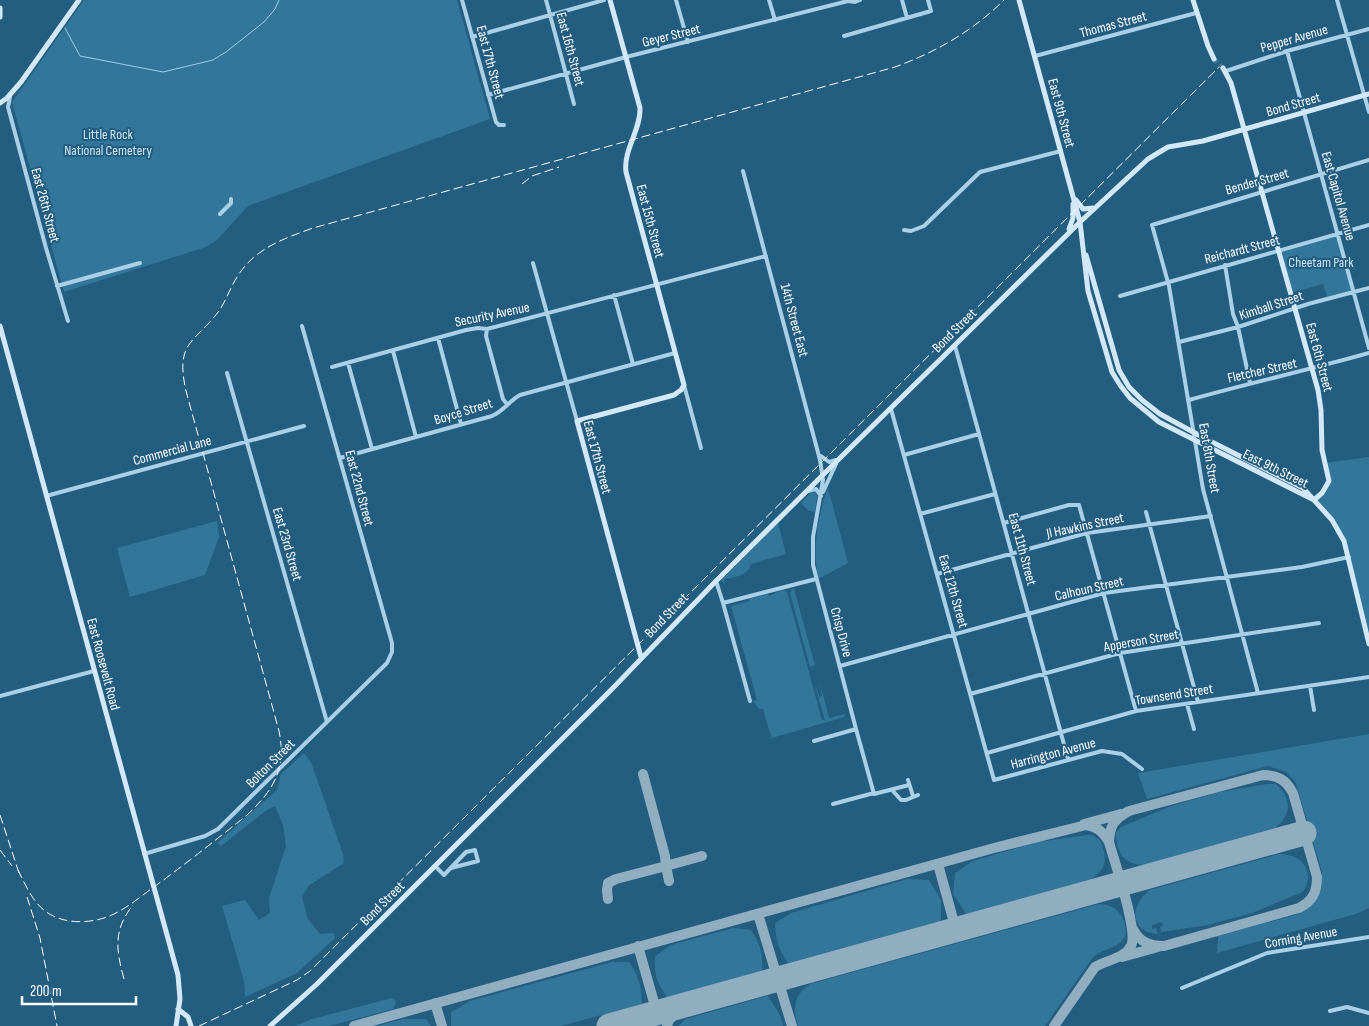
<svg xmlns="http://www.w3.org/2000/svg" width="1369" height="1026" font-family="'Sofia Sans Condensed',sans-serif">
  <rect width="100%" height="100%" fill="#235d80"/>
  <path fill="#33769b" d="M84 0H457L490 119 248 206 217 240 206 247 64 292 12 102Z
    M1338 234 1354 292 1328 299 1323 284 1290 293 1279 251Z
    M1369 457V640L1340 533 1314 500 1329 481 1325 463Z
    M827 489 830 495 848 563 820 578H818C812 545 818 520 827 489Z
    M815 492 817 496 815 512 809 511 801 503 810 493Z
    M217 521 219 537 205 575 130 597 117 548Z
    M778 523 786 554 751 564C748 576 735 577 724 579L725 585 721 580Z
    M792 589H794L815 665 810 667 790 593Z
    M782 590 787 592 822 720H825L815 685 820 697 822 696 820 683 829 718 844 714 845 717 768 739 771 737 763 709H759L753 701 757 700 731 606 750 601 749 599 768 594 769 596Z
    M1369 734V908L1359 913 1217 953 1218 936 1299 914C1319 904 1322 894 1322 872L1296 783 1286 772 1268 766 1147 799 1138 773Z
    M304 753 311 762 343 854 344 863 308 886 302 897 308 919 320 934 334 933 335 938 297 973 245 997 244 981 222 906 245 900 259 920 270 913 269 898 286 846 283 825 275 806 267 810 221 846 217 843 277 790 281 774Z
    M1267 784H1276C1292 798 1292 815 1275 828L1145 865C1123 864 1117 854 1116 833L1121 827 1171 806 1220 792Z
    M1087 835H1092L1100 840C1107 858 1108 867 1092 879L966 914 953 894 955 873 973 861 1038 842Z
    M1279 854C1302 854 1316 871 1303 892L1252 913 1208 925 1161 932 1160 927 1163 925 1162 922 1152 925V929L1156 928 1158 934C1130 932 1129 905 1150 890Z
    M907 879 929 880 941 900V921L788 963C778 948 776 941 775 923L791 913Z
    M1099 904C1104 904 1109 905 1114 908 1124 914 1131 934 1121 942 1113 949 1101 950 1093 957L1045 1026H798C793 1008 793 996 810 984Z
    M733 928 751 930C761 946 763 952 762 971L667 997C656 981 654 976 655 956L671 945Z
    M612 962H629C640 979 641 984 642 1004L561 1026H451V1012L470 1001Z
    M768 996 780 1015 783 1026H678L686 1019Z
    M392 998 395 1000 396 1004 393 1009 329 1026H295L312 1019Z
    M403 1019H426L431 1026H377Z"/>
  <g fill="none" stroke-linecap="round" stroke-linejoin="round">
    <path stroke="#9dcee8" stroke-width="1" d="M65 28 80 56 163 72 213 60 226 52 264 22 275 9 279 0"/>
    <path stroke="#91aec0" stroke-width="10" d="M1084 824 1121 814
      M1109 842C1110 825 1114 819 1129 811L1263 775C1278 775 1286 780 1293 793L1317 877C1317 892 1313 901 1299 908L1164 946C1149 946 1140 942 1133 929
      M938 864 956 930
      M669 881 666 866 702 856
      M608 899 607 890 608 883 616 879 666 866 665 856 643 774
      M758 914 792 1026
      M638 946 657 1013
      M1122 957 1158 947
      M435 1003 442 1026
      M626 1021 647 1026
      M354 1026 994 848 1086 825C1098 827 1103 832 1109 842 1114 861 1139 931 1131 946 1124 959 1106 960 1095 967L1054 1026
      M667 1026 669 1020 685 1005"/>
    <path stroke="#91aec0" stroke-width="25" d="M609 1026 1304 833"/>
    <path stroke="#447593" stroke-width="5" stroke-dasharray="5 2.5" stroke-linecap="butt" d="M1214 59 1223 68"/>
    <path stroke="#a9d0e7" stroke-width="4" d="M462 0 496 122 499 125H504
      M546 0 574 104
      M676 0 688 42
      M769 0 775 20
      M902 0 907 18
      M1337 0 1369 112
      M844 36 931 11 928 0
      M472 37 604 0
      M1287 51 1369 348
      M1035 56 1196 13
      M1226 71 1287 51 1369 29
      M488 95 626 57 848 1 855 2 860 0
      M10 97 8 107 46 248 68 321
      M743 171 820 460 823 480 813 537V565L856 729 814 741
      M220 214 231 203V199
      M904 230 911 231 924 226 980 172 1061 151
      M533 263 577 421
      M1225 265 1233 314 1238 327 1250 383
      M57 286 140 263
      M614 295 633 364
      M1120 296 1369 225
      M487 329 486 336 503 399 507 404
      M438 338 461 424
      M1179 342 1238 327 1308 304 1369 288
      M955 346 1068 759
      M393 351 416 437
      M348 363 372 449
      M332 367 466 330 478 328 487 329 766 256
      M227 373 327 722
      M684 385 701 448
      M1189 400C1249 383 1309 370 1369 353
      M891 409 994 780 1102 751 1122 754 1142 769
      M904 455 979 434
      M821 456 829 462 836 460
      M340 458 492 416C504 411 509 401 520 395L675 353
      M808 491 816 489 821 496
      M823 492 836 464
      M46 496 304 426
      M1146 512 1198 702
      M920 514 995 494
      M1004 523 1069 505H1079L1136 711
      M937 574 1087 533 1211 516
      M716 581 723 603
      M840 666 1104 593 1302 567 1349 557
      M1310 686 1314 710
      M1258 693 1203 489 1169 286 1152 225 1369 160
      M970 694 1120 653 1319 623
      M0 696 94 671
      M750 701 723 603 816 579
      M1187 704 1194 729
      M856 729 874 794 909 785
      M987 753 1136 711 1369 677
      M908 780 913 796
      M892 790 901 800H906L918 795
      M833 804 874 793
      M144 854 205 836 218 829 387 663 392 652V643L302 326
      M435 866 444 875 466 852 475 850 478 861 451 868
      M1182 988 1267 953 1369 937
      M1330 1011 1347 1007 1369 1013"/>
    <path stroke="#d3e8f6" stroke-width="5" d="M610 0 640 108C641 130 623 150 626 172L684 385 681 390 674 395 577 421 641 657
      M1019 0 1080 222 1088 291 1112 372 1120 385 1130 398 1159 422 1314 500
      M1193 0 1208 46 1214 59
      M0 8V17
      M1223 68 1231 83 1318 390 1321 410 1322 450 1329 481 1322 493 1314 500
      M0 103 7 98 21 82 79 0
      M1076 200 1083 209 1093 208
      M1069 229 1073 218V204
      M1086 255 1119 370 1129 387 1142 400 1160 414 1206 439 1303 488 1332 520 1344 541 1369 644
      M0 326 178 975 180 999 176 1026
      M178 1009 188 1017 191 1026
      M270 1026 317 984 612 689 716 581 842 456 1080 222 1148 159 1168 147 1203 141 1369 94"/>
    <path stroke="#fff" stroke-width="1" stroke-dasharray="9 4" stroke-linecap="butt" d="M522 184 532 176 559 167
      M0 815 20 876
      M0 850 12 866
      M18 870C25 884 32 901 45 911 62 924 87 924 107 917 126 910 142 895 158 884 188 862 217 839 246 816 273 791 287 769 279 731L186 391C175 341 194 344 219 311 226 301 230 288 237 277 255 248 283 239 313 228L895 67C936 52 973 31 1004 0
      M27 897 40 938 57 1026
      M124 979C116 950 113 930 133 905
      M199 1026 297 980 310 971 1219 67"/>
  </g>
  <g text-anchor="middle" stroke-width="4" stroke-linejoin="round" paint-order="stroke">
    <g font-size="14" fill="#fff" stroke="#235d80">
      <text transform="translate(1113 24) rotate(-15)" y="5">Thomas Street</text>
      <text transform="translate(671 35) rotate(-14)" y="5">Geyer Street</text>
      <text transform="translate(1294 38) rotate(-16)" y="5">Pepper Avenue</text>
      <text transform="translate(571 49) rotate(75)" y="5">East 16th Street</text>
      <text transform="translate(491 62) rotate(75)" y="5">East 17th Street</text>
      <text transform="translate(1293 104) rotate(-16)" y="5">Bond Street</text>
      <text transform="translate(1062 113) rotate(75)" y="5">East 9th Street</text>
      <text transform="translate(1257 181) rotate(-16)" y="5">Bender Street</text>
      <text transform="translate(1339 196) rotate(74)" y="5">East Capitol Avenue</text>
      <text transform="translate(46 205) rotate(75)" y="5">East 26th Street</text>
      <text transform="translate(651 221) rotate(75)" y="5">East 15th Street</text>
      <text transform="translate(1242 249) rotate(-15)" y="5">Reichardt Street</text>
      <text transform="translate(1271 305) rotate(-18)" y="5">Kimball Street</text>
      <text transform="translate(492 314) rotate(-12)" y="5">Security Avenue</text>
      <text transform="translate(795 320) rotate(75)" y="5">14th Street East</text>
      <text transform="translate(954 330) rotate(-45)" y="5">Bond Street</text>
      <text transform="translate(1320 357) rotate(75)" y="5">East 6th Street</text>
      <text transform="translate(1262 370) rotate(-13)" y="5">Fletcher Street</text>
      <text transform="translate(463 411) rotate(-17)" y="5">Boyce Street</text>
      <text transform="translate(172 450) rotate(-15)" y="5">Commercial Lane</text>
      <text transform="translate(598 457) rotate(75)" y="5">East 17th Street</text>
      <text transform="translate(1210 458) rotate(80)" y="5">East 8th Street</text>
      <text transform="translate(1276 468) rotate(26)" y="5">East 9th Street</text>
      <text transform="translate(360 488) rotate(75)" y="5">East 22nd Street</text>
      <text transform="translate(1085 525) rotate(-12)" y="5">Jl Hawkins Street</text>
      <text transform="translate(288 544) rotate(74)" y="5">East 23rd Street</text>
      <text transform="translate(1023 549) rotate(75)" y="5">East 11th Street</text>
      <text transform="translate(1089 588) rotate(-13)" y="5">Calhoun Street</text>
      <text transform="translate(954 591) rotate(74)" y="5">East 12th Street</text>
      <text transform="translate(666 615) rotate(-46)" y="5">Bond Street</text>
      <text transform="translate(842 632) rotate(75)" y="5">Crisp Drive</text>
      <text transform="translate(1141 640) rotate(-10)" y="5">Apperson Street</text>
      <text transform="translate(104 664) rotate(75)" y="5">East Roosevelt Road</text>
      <text transform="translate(1174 694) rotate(-9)" y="5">Townsend Street</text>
      <text transform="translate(1053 753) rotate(-15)" y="5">Harrington Avenue</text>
      <text transform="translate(270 763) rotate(-45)" y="5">Bolton Street</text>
      <text transform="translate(382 903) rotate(-45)" y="5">Bond Street</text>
      <text transform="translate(1301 937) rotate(-10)" y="5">Corning Avenue</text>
    </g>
    <g font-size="14" fill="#cce6f5" stroke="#235d80">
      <text x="108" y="139">Little Rock<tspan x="108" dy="16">National Cemetery</tspan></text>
      <text x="1321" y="267">Cheetam Park</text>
    </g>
  </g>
  <path d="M22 996v8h114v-8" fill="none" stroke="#ffffff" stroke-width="2.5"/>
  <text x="30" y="996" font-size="15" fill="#ffffff" stroke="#235d80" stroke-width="4" paint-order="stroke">200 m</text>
</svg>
